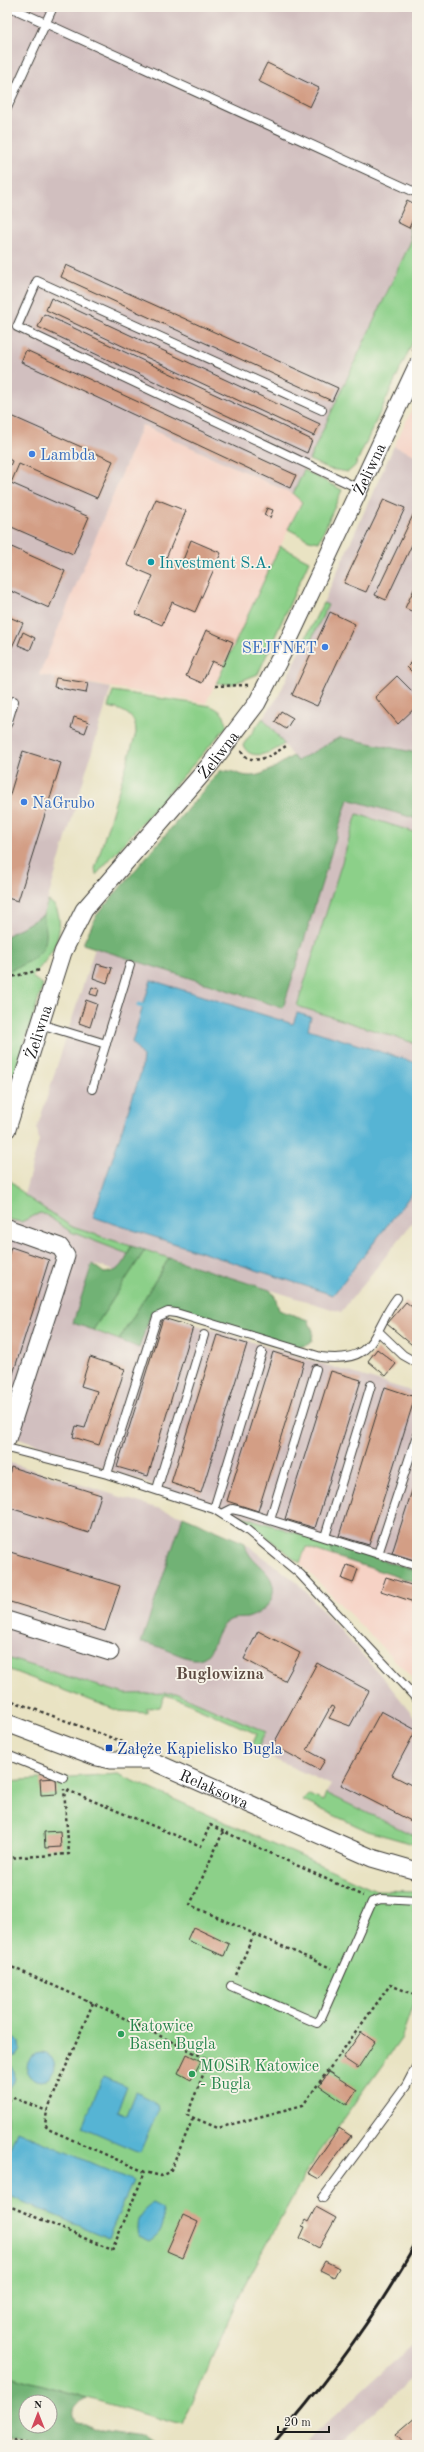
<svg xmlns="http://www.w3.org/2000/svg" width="424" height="2452" font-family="'Old Standard TT',serif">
  <rect width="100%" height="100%" fill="#f7f3e8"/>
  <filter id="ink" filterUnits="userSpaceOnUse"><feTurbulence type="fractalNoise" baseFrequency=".025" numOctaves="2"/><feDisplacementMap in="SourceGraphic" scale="8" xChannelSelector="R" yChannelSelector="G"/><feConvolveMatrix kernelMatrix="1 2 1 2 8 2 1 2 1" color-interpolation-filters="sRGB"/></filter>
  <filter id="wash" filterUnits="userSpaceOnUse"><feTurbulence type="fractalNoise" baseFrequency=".012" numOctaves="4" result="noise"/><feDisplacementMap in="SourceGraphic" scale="16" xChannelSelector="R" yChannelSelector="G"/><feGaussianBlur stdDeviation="0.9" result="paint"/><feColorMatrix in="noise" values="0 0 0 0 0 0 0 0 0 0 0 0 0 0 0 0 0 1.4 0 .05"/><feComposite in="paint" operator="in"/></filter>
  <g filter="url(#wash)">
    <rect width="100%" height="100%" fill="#e9e3c3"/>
    <path fill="#f6d2c5" d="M417 399V456L394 446Z
      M142 425 293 494 302 501 206 703 38 675Z
      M306 1547 417 1583V1683L300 1563Z"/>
    <path fill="#d1bfbf" d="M7 7H417V210L409 228 411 240 293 494 142 425 39 675 111 688 43 915 7 936Z
      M394 446 417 456V753L340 737 297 762 263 718 278 697 305 639 310 641 328 606 323 603Z
      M348 799 417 819V1217L341 1312 131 1246 123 1267 116 1271 92 1264 73 1323 139 1348 152 1311 417 1393V1571L219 1508 7 1434V1231L24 1195 39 1140 37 1128 95 948 283 1008Z
      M7 1462 183 1516 245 1543 298 1583 385 1680 417 1720V1837L326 1793 331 1785 256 1751 266 1732 176 1693 125 1694 7 1658Z
      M417 2341V2374L339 2445H302Z"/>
    <path fill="#8cd089" stroke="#547652" d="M417 210V333L355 466 348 472 329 469 309 460 411 241 409 228Z
      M304 470 342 490 319 542 309 540 288 529 302 502 293 494Z
      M280 546 309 561 258 674 233 684H216Z
      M323 603 328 605 310 642 305 639Z
      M113 691 211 706C221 711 225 714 227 726L96 875 95 869 136 733C136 715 124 710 108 707Z
      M263 718 284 744C274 752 250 763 243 745Z
      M357 814 417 833V1044L297 1006Z
      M48 901C55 904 58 910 59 918 62 943 47 959 32 977L43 985 7 1098V936L43 915Z
      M7 1177 24 1195 72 1227 131 1246 128 1254 71 1232 46 1215 40 1213 21 1222 7 1219Z
      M145 1250 169 1258 119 1340 93 1330Z
      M239 1515 334 1545 331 1547 333 1556 306 1547 300 1563Z
      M7 1658 125 1694 176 1693 266 1732 255 1752 250 1750 257 1734 176 1698 165 1695 160 1707 147 1708V1713L119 1711 7 1669Z
      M118 1774 376 1890 417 1891V1993L401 2039 309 2167 241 2292 182 2425 7 2375V1781Z
      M326 1793 417 1837V1845L368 1831 303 1801 308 1794 323 1801Z"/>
    <path fill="#71b275" stroke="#466748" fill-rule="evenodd" d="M340 737 417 753V819L348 799 283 1008 83 944 96 916 220 771C234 769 238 776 250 776 264 777 282 762 293 756L297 761Z
      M43 915C44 922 47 930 46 937 45 957 23 965 7 971V936Z
      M131 1246 145 1250 93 1330 73 1323 92 1264 104 1273C122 1272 125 1262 131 1246Z
      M169 1258 270 1290 274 1294 279 1310 308 1320 313 1331 312 1342 308 1345 298 1347 168 1309 157 1312 152 1311 139 1348 119 1340Z
      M183 1516 245 1543C247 1562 269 1567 273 1585 276 1601 262 1614 247 1618 240 1619 233 1617 227 1622 213 1630 215 1654 202 1658 188 1664 161 1643 141 1643Z
      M334 1545 417 1571V1583L333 1556 331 1550Z
      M7 2375 87 2398C78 2402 68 2408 75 2420L100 2431 144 2437 156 2445H44L7 2437ZM26 2402H50V2426H26Z"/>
    <path fill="#56b4d4" stroke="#396878" d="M151 980 293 1024 297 1013 311 1017 308 1029 417 1063V1187L333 1295 93 1217 141 1072 143 1057 132 1042Z
      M13 2038 19 2042 20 2050 16 2056 7 2057V2039Z
      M27 2067a14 14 0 1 1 28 0a14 14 0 1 1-28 0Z
      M7 2062C18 2069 17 2084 7 2090Z
      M103 2077 127 2087 117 2111 127 2115 136 2092 158 2103 159 2109 140 2152 82 2127Z
      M17 2131 133 2181 108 2238 7 2195V2155Z
      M152 2204 162 2209C166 2224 162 2233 149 2241L138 2236C135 2221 139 2213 152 2204Z"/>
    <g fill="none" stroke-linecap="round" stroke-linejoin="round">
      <path stroke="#56b4d4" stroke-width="5" d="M139 1005 143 1006"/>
    </g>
    <g id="blocks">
      <path fill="#d39e85" d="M267 63 319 88 310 107 258 81Z
        M407 200 417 205V210L409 228 397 222Z
        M66 265 338 388 332 401 61 277Z
        M51 298 320 424 314 436 46 310Z
        M44 314 312 440 307 453 38 327Z
        M26 350 296 475 290 488 21 362Z
        M7 414 113 461 97 498 19 464 11 483 89 517 73 554 7 525V473L12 461 7 458Z
        M156 499 186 511 166 558 181 565 191 540 221 553 195 612 172 602 162 625 136 614 153 576 127 565Z
        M384 499 405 508 366 592 344 583Z
        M267 508 273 510 270 518 264 515Z
        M414 513 417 514V534L386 600 375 595Z
        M7 545 65 571 49 608 7 589Z
        M417 583V614L405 608Z
        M330 612 355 624 317 706 292 695Z
        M7 616 23 623 12 647 7 646Z
        M206 630 233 642 223 666 212 661 202 683 186 676Z
        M23 632 35 638 30 650 18 645Z
        M417 657V677L407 667Z
        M397 676 417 696V706L398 724 375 697Z
        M56 678 88 683 86 693 54 687Z
        M281 711 293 718 286 729 275 722Z
        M74 717 89 722 85 733 71 728Z
        M23 751 61 763 18 901 7 898V804Z
        M97 964 112 968 107 983 93 978Z
        M92 987 99 989 97 996 90 994Z
        M86 1000 97 1004 90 1027 79 1023Z
        M11 1247 49 1260 7 1393V1260Z
        M406 1302 417 1311V1349L387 1324Z
        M163 1318 193 1327 148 1476 117 1467Z
        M217 1335 247 1344 201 1493 171 1483Z
        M377 1349 396 1364 386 1376 368 1361Z
        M273 1352 304 1362 258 1511 227 1501Z
        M90 1357 125 1369 99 1445 73 1437 76 1426 85 1428 97 1391 81 1386Z
        M331 1371 361 1380 315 1528 285 1519Z
        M385 1387 415 1397 369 1545 339 1536Z
        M11 1467 101 1495 89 1533 7 1507V1482Z
        M417 1475V1561L392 1553Z
        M7 1551 120 1586 105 1631 7 1601Z
        M347 1565 358 1569 353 1583 342 1579Z
        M386 1577 417 1587V1603L381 1591Z
        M258 1631 300 1653 285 1681 244 1659Z
        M317 1663 369 1691 350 1726 329 1718 335 1708 331 1706 307 1750 325 1760 319 1770 273 1745Z
        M381 1711 416 1730 392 1775 417 1788V1824L341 1785Z
        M56 1778 57 1794 41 1795 40 1779Z
        M60 1831 61 1847 45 1848 44 1832Z
        M193 1927 229 1944 224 1956 187 1940Z
        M361 2032 375 2042 358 2068 343 2058Z
        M187 2054 201 2061 191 2080 178 2073Z
        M329 2072 357 2090 347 2105 319 2086Z
        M339 2128 351 2136 319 2179 308 2173Z
        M316 2207 336 2218 319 2248 300 2238 305 2227 302 2226 305 2220 308 2222Z
        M183 2215 198 2222 183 2258 167 2251Z
        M325 2261 339 2268 334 2277 320 2270Z
        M417 2416V2445H406L396 2434Z"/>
    </g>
  </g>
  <g filter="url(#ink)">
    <use href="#blocks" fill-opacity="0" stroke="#3b3a35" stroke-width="1"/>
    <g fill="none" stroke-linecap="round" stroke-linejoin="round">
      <g stroke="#3b3a35" stroke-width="10">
        <path id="lane" d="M10 7 417 193
          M7 108 53 7
          M322 410 37 281 17 327 360 489
          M7 724 14 701
          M40 1024 106 1044
          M92 1089 130 965
          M379 1332 403 1355 417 1363
          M7 1448 107 1474 214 1509 247 1530 300 1574 417 1699
          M107 1474 157 1317 168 1312 176 1313 321 1357C378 1364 371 1332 397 1298
          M157 1489 204 1335
          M214 1509 262 1352
          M222 1514 232 1509 241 1511 417 1566
          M270 1520 316 1369
          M325 1537 371 1385
          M378 1554 417 1435
          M7 1755 64 1778
          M231 1986 317 2023 321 2018 372 1902 381 1899 417 1901
          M323 2198 406 2086 417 2065"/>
      </g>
      <g stroke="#3b3a35" stroke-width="19">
        <g id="street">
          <path id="s1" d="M7 1129 63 952 84 910 209 766 257 703 283 652 417 366"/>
          <path d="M7 1228 60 1247 66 1256 7 1439"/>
          <path d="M7 1620 110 1652"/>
          <path id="s2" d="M7 1723 97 1757 111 1760H150L372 1858 417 1871"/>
        </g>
      </g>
      <path stroke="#3b3a35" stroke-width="2.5" stroke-dasharray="3 3" stroke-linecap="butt" d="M413 351 417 341
        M215 686 248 685
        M241 751C252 769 274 754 286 746
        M7 978 40 970
        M7 1699 123 1742
        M67 1790 201 1846 210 1825 363 1896
        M223 1832 190 1905 331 1968
        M7 1858 69 1854 64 1789
        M7 1965 93 2003 209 2060 187 2115 218 2128 303 2105 390 1985 416 1995
        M236 1975 254 1934
        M93 2003 47 2111 45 2125 48 2129 145 2172 161 2176 170 2172 193 2118
        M7 2100 14 2098 47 2111
        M7 2205 112 2250 145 2172
        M7 2439 31 2445"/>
      <use href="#lane" stroke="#fff" stroke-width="8"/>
      <use href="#street" stroke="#fff" stroke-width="17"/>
      <path stroke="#1c1c1c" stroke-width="3" d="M272 2445C327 2382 376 2315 417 2242"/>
    </g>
  </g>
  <g fill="#3f7fe0" stroke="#f7f3e8" stroke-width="1.5">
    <circle cx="32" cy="454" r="4"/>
    <circle cx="325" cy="647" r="4"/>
    <circle cx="24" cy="802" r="4"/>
  </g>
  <circle fill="#0f9aa8" stroke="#f7f3e8" stroke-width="1.5" cx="151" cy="562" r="4"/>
  <rect fill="#1a4fb4" stroke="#f7f3e8" stroke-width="1.5" x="105" y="1744" width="8" height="8" rx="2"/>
  <g fill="#2e9e5b" stroke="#f7f3e8" stroke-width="1.5">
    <circle cx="121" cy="2034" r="4"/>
    <circle cx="192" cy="2074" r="4"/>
  </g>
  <g text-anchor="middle" stroke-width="3.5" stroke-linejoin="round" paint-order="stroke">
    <g font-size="16" fill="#366cbe" stroke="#f7f3e8" text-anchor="start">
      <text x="40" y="460">Lambda</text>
      <text x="317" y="653" text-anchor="end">SEJFNET</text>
      <text x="32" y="808">NaGrubo</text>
    </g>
    <g font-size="16" fill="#1c1c1c" stroke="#f7f3e8">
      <text dy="6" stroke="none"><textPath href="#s1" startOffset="762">Żeliwna</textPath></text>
      <text dy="6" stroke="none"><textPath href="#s1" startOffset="438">Żeliwna</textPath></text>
      <text dy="6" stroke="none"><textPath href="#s1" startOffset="102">Żeliwna</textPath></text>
      <text dy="6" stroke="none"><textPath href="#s2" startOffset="220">Relaksowa</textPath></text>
    </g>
    <g font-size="16" fill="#0d838f" stroke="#f7f3e8" text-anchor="start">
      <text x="159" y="568">Investment S.A.</text>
    </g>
    <g font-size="16" fill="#164399" stroke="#f7f3e8" text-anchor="start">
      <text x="117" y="1754">Załęże Kąpielisko Bugla</text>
    </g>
    <g font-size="16" fill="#27864d" stroke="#f7f3e8" text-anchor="start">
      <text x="129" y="2031">Katowice<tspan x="129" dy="18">Basen Bugla</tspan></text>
      <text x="200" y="2071">MOSiR Katowice<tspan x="200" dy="18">- Bugla</tspan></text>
    </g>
    <g font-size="17" font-weight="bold" fill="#5c4a41" stroke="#f7f3e8">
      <text x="220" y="1679">Buglowizna</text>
    </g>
  </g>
  <rect width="424" height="2452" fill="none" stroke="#f7f3e8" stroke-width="24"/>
  <g transform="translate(38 2414)"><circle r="19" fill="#f7f3e8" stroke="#9f9d96"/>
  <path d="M0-3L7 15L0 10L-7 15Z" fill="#d1495b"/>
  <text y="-6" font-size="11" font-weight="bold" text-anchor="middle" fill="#1c1c1c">N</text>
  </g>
  <path d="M278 2426v6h51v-6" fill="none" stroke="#1c1c1c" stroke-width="2"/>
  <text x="284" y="2426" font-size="12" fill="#1c1c1c" stroke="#f7f3e8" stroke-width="3" paint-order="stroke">20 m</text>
</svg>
